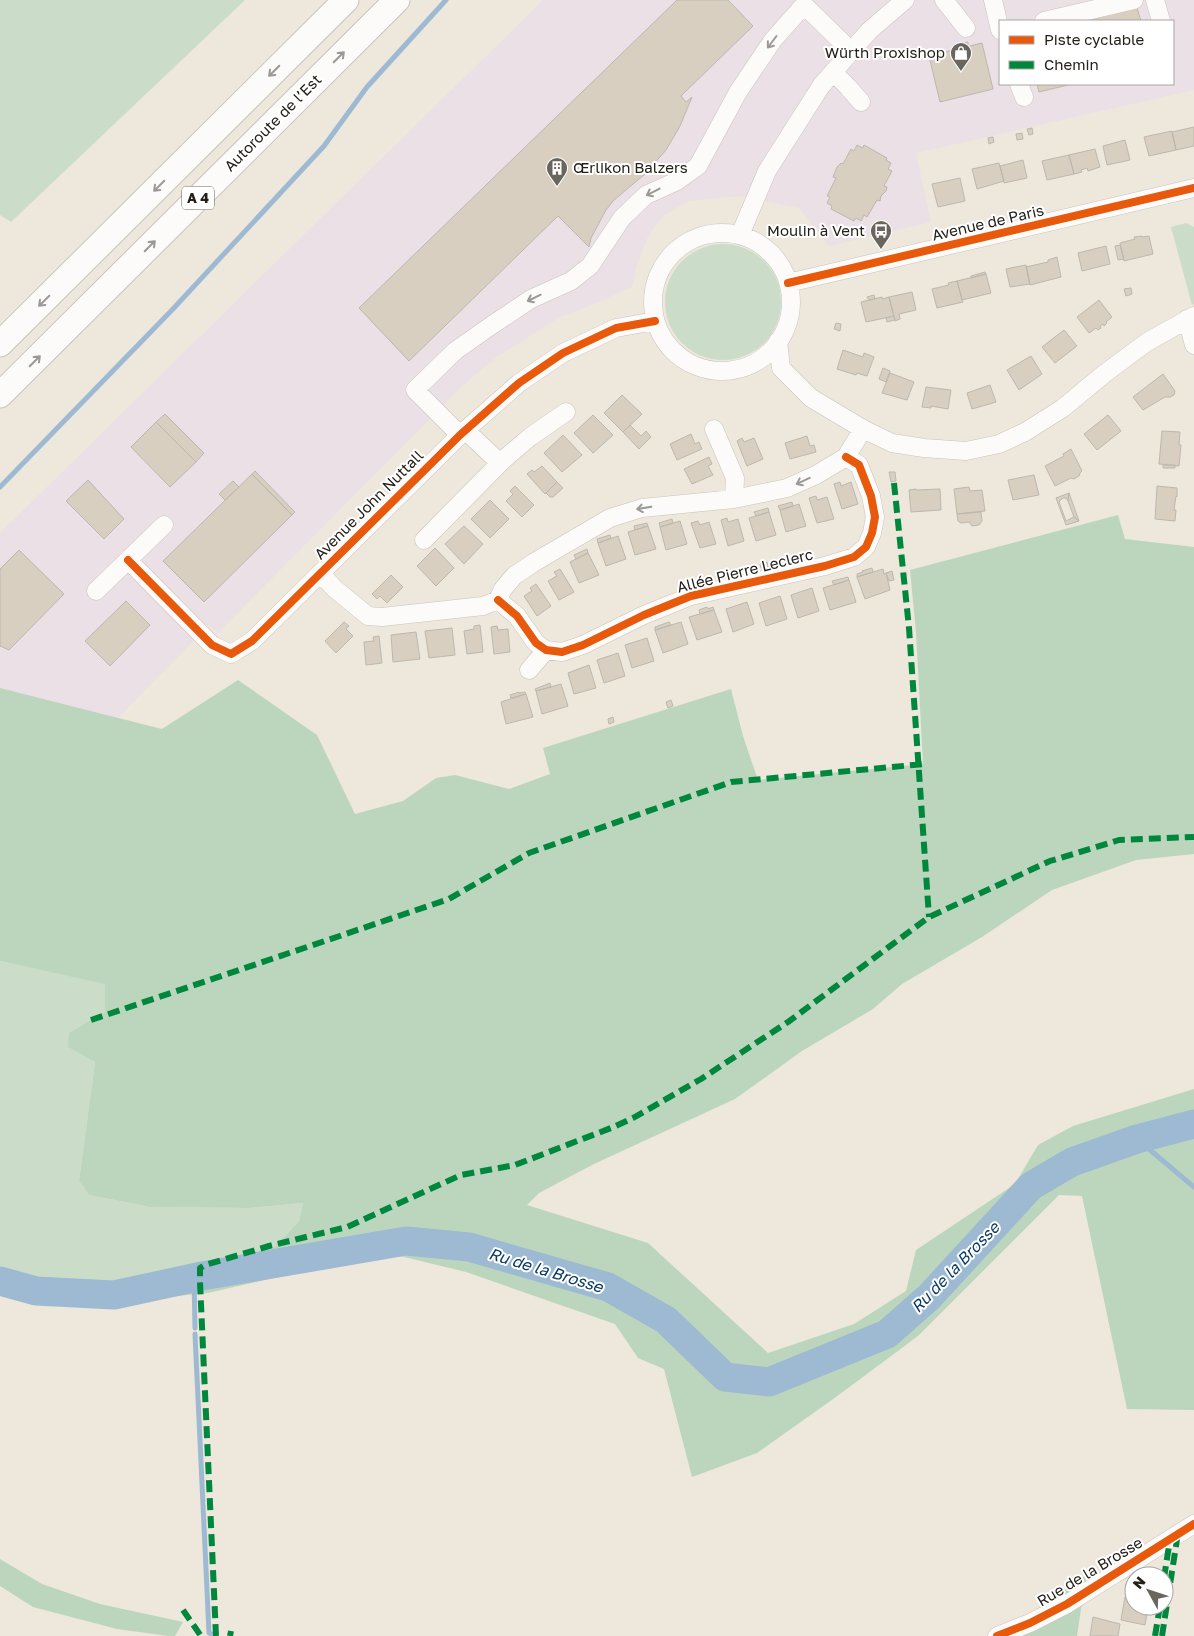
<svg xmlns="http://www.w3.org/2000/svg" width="1194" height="1636" font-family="'Golos Text',sans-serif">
  <rect width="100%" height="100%" fill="#ede7dc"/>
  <path fill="#ebe0e5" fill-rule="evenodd" d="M543 0H1194V90L916 153 931 222 829 246 799 208 740 196 688 201 664 215 649 234 637 264 632 287 596 303 560 317 498 356 462 386 218 633 209 625 118 718 0 688V533ZM1000 21H1173V84H1000Z"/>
  <path fill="#cbddc9" d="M0 0H245L11 222 0 215Z
    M1186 223 1194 227V304L1192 305 1171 227Z
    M665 302a58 58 0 1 1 116 0a58 58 0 1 1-116 0Z
    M0 961 105 983V1012L69 1047 95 1062 79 1181 89 1195 150 1207 249 1208 303 1203 299 1221 267 1255 118 1286 37 1282 0 1269Z"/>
  <path fill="#bcd6bd" d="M1118 515 1125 539 1194 547V854L1136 860 1052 890 982 937 902 984 873 1009 802 1051 735 1099 594 1164 539 1193 527 1205 648 1243 768 1353 854 1324 906 1291 916 1250 1015 1184 1038 1145 1073 1126 1194 1089V1410L1127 1409 1082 1196 1059 1195 918 1336 836 1397 757 1453 692 1477 664 1369 638 1358 615 1324 466 1272 400 1256 330 1265 208 1293 93 1304 18 1301 0 1296V1269L37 1282 118 1286 267 1255 299 1221 303 1203 249 1208 150 1207 89 1195 79 1181 95 1062 68 1047 69 1033 105 1012V984L0 961V688L162 729 238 680 317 735 355 814 403 801 436 778 455 775 509 789 550 774 543 748 731 689 743 736 758 780 923 764 916 632 910 570Z
    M0 1559 42 1584 100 1604 183 1622 175 1636H168L117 1629 33 1607 0 1586Z
    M1086 1575 1077 1636H998Z"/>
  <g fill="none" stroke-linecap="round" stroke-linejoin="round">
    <path stroke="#9dbad2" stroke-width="5" d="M0 487 172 310 324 146 367 87 446 0
      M1137 1139 1194 1187
      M194 1278 195 1328
      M195 1334 209 1633 212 1634"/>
    <path stroke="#9dbad2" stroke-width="29" d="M0 1281 36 1291 114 1295 202 1276 406 1241 469 1247 608 1287 666 1320 725 1377 769 1382 887 1334 929 1297 1031 1186 1072 1162 1137 1139 1194 1124"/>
  </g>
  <path fill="#d8cfc1" stroke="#bcb8af" d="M677 0H728L753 26 681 96 686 102 692 97 680 126 666 150 645 174 614 200 606 210 591 238 589 247 558 216 409 361 359 308Z
    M1137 8 1141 21H1087L1086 19Z
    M968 42V46L956 49 955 45Z
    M982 43 993 89 940 102 929 56Z
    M1037 84H1072L1039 92Z
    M1194 127V146L1176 150 1172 132Z
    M1032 128 1033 134 1029 135 1027 129Z
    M1172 131 1176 150 1149 156 1144 137Z
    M1022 133 1023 139 1017 140 1016 134Z
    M993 137 994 142 989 144 988 138Z
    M1125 140 1130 160 1107 165 1103 146Z
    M857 145 863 148 864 145 887 158 886 160 891 163 888 169 892 171 884 186 887 187 886 191 881 196 880 201 877 200 867 217 864 215 861 221 856 218 854 221 831 209 832 206 827 203 830 197 827 196 836 178 833 177 837 167 841 163 843 164 851 149 854 151Z
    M1095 149 1100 167 1088 171 1087 168 1081 170 1082 172 1074 174 1069 155Z
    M1069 155 1074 174 1047 180 1042 161Z
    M1023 160 1027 178 1004 183 1000 166Z
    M999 163 1004 181 977 189 972 169Z
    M960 178 965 201 938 207 932 184Z
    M1142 236V237L1149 236 1153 254 1124 261 1120 243 1135 239 1134 237Z
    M1120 245 1124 259 1118 260 1115 246Z
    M1106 246 1110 264 1082 271 1078 253Z
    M1057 257 1061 277 1030 285 1026 267 1048 262V260Z
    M1026 265 1030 284 1010 287 1006 269Z
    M985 272 986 274 971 278V276Z
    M986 274 991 293 962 300 957 281Z
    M957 281 963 302 937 308 932 289 949 285 948 283Z
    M1131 288 1132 294 1126 296 1124 289Z
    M912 292 916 310 899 314 900 319 895 321 889 297Z
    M874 295 875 299 869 300 867 297Z
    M882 297V299L889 297 894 316 866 322 861 302Z
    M1099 300 1112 317 1106 322 1107 323 1104 326 1103 324 1100 326 1101 328 1098 330 1096 328 1089 333 1077 317Z
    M894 316 895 320 887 322 886 318Z
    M836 323 841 324 840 331 834 329Z
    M1064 330 1077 346 1055 363 1042 347Z
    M843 350 863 357 864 353 874 357 867 376 857 373 856 375 837 369Z
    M1031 356 1042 374 1019 390 1007 370Z
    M883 368 890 371 886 382 879 379Z
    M890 373 914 382 907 400 882 393Z
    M1163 374 1175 391 1174 395 1170 397H1165L1143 410 1133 397Z
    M990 385 996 402 972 409 967 393Z
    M926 387 951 390 948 409 931 406V408L922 407Z
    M622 395 642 414 623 432 604 413Z
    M165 414 204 453 196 462 156 422Z
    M593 415 613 435 593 453 574 433Z
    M1108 415 1121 431 1097 450 1084 434Z
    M156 422 196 462 170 487 131 447Z
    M630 425 641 436 646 431 651 437 639 449 623 432Z
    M1162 431 1180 432 1179 445H1181L1179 466 1159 464Z
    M691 434 695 444 699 442 702 449 677 460 670 444Z
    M563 435 582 455 562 472 544 453Z
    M807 436 810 446 814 445 816 452 790 459 785 443Z
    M742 438 744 442 754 438 763 459 747 466 737 441Z
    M1071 449 1082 471 1080 473 1079 476 1074 479 1071 478 1055 486 1045 466 1064 456 1063 454Z
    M709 457 712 464 708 466 713 475 692 484 684 469Z
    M1163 465H1175V468H1163Z
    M542 466 557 482 545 494 527 474 532 470 534 472Z
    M255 471 295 512 292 515 252 474Z
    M889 472H895L896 481 891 482Z
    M252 474 292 515 204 602 163 561Z
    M1034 475 1039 495 1013 500 1008 480Z
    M88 480 124 519 104 539 66 501Z
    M233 481 239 487 225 500 219 494Z
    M557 482 563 488 553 497H550L546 493Z
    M840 482 841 486 851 482 858 504 842 509 834 484Z
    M515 486 534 505 522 517 506 501 513 494 510 491Z
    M1157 486 1177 488V497L1176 496 1174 510H1176L1175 521 1155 519Z
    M969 487 970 491 982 490 985 511 957 514 954 489Z
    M916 489V490L940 489 941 510 911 512 909 490Z
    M1069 493 1068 501 1066 498H1063L1059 502 1066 521 1074 517 1079 521 1066 525 1056 498Z
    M1069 493 1079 521 1074 517 1068 501Z
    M816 496 817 500 827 497 834 519 817 523 809 498Z
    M490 500 509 519 490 538 471 519Z
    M792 502 793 506 780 510 778 506Z
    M799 504 806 526 786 532 780 510Z
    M768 508 769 512 756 516 754 512Z
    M769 512 776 535 756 541 749 518Z
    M981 512 982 521 979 525 972 526 969 522 961 523 958 521 957 514Z
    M727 518 728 522 738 519 744 541 728 546 721 520Z
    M672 519 673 523 660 527 659 523Z
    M680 521 687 544 666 550 660 527Z
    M698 521 700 525 709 522 716 544 700 548 691 523Z
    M647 523 648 526 635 530 634 526Z
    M464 526 483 544 464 564 445 544Z
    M648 526 656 549 635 555 628 532Z
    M610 535 611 538 598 543 597 539Z
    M618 536 626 559 606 566 598 543Z
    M435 548 454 568 436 586 417 566Z
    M587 549 588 553 576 559 574 555Z
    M19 550 64 594 9 650 0 646V569Z
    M588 553 599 575 579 583 570 562Z
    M767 562 768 567 761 568 760 564Z
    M872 568 873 572 857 577V574L863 572 862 571Z
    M560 569 574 592 559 600 548 581 557 576 554 572Z
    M883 569 884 574 886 573 890 590 865 599 857 577Z
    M892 571 894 580 889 581 886 573Z
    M391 575 403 587 387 603 380 596 377 599 372 594Z
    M848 577 849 580 834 585 832 581Z
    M849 580 856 602 830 610 823 588Z
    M536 584 551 606 537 616 524 596 532 591 530 588Z
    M812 588 819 611 798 618 791 595Z
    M780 596 787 619 766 626 759 603Z
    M126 601 150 625 110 666 85 641Z
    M747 602 754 624 733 632 726 609Z
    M707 607 708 609 713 607 714 610 700 614 699 610Z
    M714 610 722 632 697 640 689 617Z
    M344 622 349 626 346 629 353 636 336 653 325 641Z
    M669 622 671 625 655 630V627Z
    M681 622 688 644 663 653 655 630Z
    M480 625 483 652 467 654 464 631 474 629V626Z
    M497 626 498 630 508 629 510 652 494 654 491 627Z
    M452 628 455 655 429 658 425 631Z
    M416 632 420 659 393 662 391 635Z
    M379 636 382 663 366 665 364 642 374 641 373 637Z
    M647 638 654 661 632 668 625 645Z
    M618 653 625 676 604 683 597 660Z
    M589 665 596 688 574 694 568 673Z
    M550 683 551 687 536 691 535 689Z
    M561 684 568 706 542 714 536 691Z
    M519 692V693L525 692 526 694 511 698 510 695Z
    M526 694 533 717 506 724 501 702Z
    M671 700 673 706 668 708 666 702Z
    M613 717 614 722 609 724 608 719Z
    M1125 1597 1134 1598V1606H1148L1145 1625 1121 1620Z
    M1093 1617 1120 1624 1118 1636H1090Z"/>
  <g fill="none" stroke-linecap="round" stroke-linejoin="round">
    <g stroke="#c9c4bc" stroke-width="19">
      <path id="minor" d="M944 0 966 28
        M993 0 1000 30
        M1155 0 1161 21
        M1044 21 1134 0
        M833 72 848 87 861 102
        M1019 84 1024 97
        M653 302a69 69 0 1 1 138 0a69 69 0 1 1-138 0Z
        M740 235 767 171 821 86 869 31 905 0
        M788 283 1194 188
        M1187 319 1194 345
        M778 341 781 368 811 398 863 429 892 443 924 448 966 451 999 444 1025 432 1063 408 1104 374 1147 342 1194 316
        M714 429 735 478 734 499
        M465 430 500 463
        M460 435 415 390 455 351 492 325 531 299 571 281 590 266 622 218 646 195 677 181 698 166 738 92 773 40 804 5 852 52
        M424 540 503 460 530 437 566 412
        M128 560 212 645 231 654 252 641 460 435 519 383 563 353 616 328 655 321
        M320 573 335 589 368 616 382 617 483 606 498 600 503 589 514 576 533 563 610 518 642 508 734 499 787 488 816 475 846 457 863 429
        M96 591 164 525
        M498 600 517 616 536 643 546 650 562 652 583 645 644 615 691 596 825 566 854 557 866 547 872 533 875 517 871 496 859 465 846 457
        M529 670 546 650
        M997 1636 1030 1623 1067 1604 1194 1524"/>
    </g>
    <g stroke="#c9c4bc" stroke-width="27">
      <path id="highway" d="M0 344 346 0
        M0 395 397 0"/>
    </g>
    <use href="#minor" stroke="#fcfbfa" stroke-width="18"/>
    <use href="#highway" stroke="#fcfbfa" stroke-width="25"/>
    <path stroke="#00873e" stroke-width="6" stroke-dasharray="12 6" stroke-linecap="butt" d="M894 483 909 628 929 917
      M91 1020 449 899 529 853 731 782 924 764
      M1164 1578 1170 1539
      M183 1610 201 1636
      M216 1636 200 1282V1268L205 1265 269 1246 347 1227 461 1175 515 1165 611 1128 633 1118 701 1079 788 1022 929 917 1050 861 1119 840 1194 837
      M230 1636 231 1631
      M1155 1636 1160 1606
      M1162 1636 1178 1533"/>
    <g stroke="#fff" stroke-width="11">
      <path id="cycleway" d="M788 283 1194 188
        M128 560 212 645 231 654 252 641 460 435 519 383 563 353 616 328 655 321
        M498 600 517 616 536 643 546 650 562 652 583 645 644 615 691 596 825 566 854 557 866 547 872 533 875 517 871 496 859 465 846 457
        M997 1636 1030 1623 1067 1604 1194 1524"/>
    </g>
    <use href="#cycleway" stroke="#e8590c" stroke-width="8"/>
  </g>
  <defs><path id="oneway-shaft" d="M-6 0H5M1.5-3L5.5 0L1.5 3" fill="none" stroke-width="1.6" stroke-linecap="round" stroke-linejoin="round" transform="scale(1.25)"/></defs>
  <g stroke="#9b9895">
    <use href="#oneway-shaft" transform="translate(772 42) rotate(127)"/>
    <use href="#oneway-shaft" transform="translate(339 57) rotate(-45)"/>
    <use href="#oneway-shaft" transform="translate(274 71) rotate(135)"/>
    <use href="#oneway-shaft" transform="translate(159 186) rotate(135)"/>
    <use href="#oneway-shaft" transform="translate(653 192) rotate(153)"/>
    <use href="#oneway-shaft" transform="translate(150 246) rotate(-45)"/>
    <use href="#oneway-shaft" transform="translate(534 298) rotate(154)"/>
    <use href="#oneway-shaft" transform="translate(44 301) rotate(135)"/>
    <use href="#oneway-shaft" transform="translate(35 361) rotate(-45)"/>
    <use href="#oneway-shaft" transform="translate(803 481) rotate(155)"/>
    <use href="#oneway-shaft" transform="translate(644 508) rotate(170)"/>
  </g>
  <defs>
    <g id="shop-pin" transform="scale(1.125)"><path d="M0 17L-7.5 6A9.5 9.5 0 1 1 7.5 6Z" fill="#6a665d" stroke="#fff"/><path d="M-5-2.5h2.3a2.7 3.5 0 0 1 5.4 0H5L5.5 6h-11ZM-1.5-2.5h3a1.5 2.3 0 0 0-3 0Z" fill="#fff"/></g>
    <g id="building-pin" transform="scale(1.125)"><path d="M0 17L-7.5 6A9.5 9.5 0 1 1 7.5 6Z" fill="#6a665d" stroke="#fff"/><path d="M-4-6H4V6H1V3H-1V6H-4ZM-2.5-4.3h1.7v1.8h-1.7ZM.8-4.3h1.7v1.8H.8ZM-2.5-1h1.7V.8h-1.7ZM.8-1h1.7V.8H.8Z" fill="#fff"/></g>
    <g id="bus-pin" transform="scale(1.125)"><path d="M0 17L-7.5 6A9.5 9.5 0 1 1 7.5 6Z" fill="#6a665d" stroke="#fff"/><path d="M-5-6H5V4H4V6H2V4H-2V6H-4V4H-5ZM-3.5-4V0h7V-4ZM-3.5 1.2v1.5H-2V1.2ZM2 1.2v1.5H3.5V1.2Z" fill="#fff"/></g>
  </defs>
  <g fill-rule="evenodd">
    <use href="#shop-pin" x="961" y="53"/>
    <use href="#building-pin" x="557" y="168"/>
    <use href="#bus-pin" x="881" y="231"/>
  </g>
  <g text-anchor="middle" stroke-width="4" stroke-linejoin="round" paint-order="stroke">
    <rect fill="#fff" stroke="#66635e" stroke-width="1" x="182" y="186.5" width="32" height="23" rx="4"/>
    <g font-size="14" font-weight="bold" fill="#242019">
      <text x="198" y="203">A 4</text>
    </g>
    <g font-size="15" fill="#242019" stroke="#fff" text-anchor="end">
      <text x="945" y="58">Würth Proxishop</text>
      <text x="573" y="173" text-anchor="start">Œrlikon Balzers</text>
      <text x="865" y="236">Moulin à Vent</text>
    </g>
    <g font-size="15" fill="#242019" stroke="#fff">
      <text transform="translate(273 123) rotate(-45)" y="5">Autoroute de l’Est</text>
      <text transform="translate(988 223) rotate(-13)" y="5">Avenue de Paris</text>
      <text transform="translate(369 505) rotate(-45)" y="5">Avenue John Nuttall</text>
      <text transform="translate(745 571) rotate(-14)" y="5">Allée Pierre Leclerc</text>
      <text transform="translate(1090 1572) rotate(-31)" y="5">Rue de la Brosse</text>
    </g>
    <g font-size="16" font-style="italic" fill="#0a3b62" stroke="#fff">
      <text transform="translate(955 1267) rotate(-46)" y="6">Ru de la Brosse</text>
      <text transform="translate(546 1270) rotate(17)" y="6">Ru de la Brosse</text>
    </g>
  </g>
  <rect x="999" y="20" width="175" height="65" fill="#ffffff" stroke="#a7a6a3"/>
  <rect x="1009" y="36" width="25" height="8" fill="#e8590c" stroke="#a7a6a3"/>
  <text x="1044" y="45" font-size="15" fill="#242019">Piste cyclable</text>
  <rect x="1009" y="61" width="25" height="8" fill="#00873e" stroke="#a7a6a3"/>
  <text x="1044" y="70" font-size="15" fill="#242019">Chemin</text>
  <g transform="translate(1149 1591) rotate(310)"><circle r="24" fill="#ffffff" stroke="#a7a6a3"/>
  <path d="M0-4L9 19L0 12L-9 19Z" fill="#6a665d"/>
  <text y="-8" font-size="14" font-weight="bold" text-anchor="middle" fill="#242019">N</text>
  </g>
</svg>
